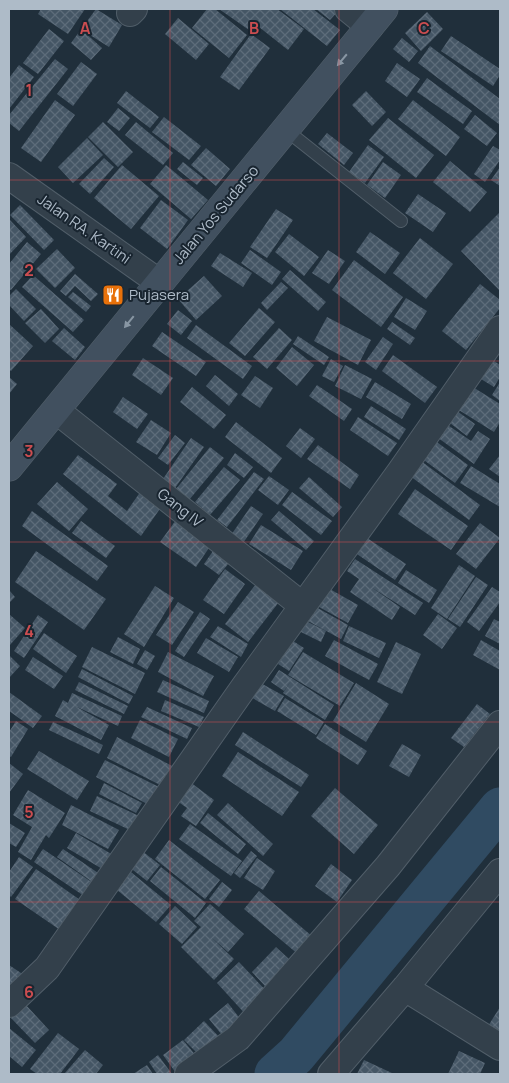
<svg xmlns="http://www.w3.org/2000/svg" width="509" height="1083" font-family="Manrope,sans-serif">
  <defs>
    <pattern id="building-cross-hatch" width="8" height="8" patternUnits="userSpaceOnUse" patternTransform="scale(1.25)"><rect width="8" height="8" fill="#455665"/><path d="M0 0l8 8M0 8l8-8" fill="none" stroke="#5d6c7a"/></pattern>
  </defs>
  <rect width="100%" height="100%" fill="#202f3b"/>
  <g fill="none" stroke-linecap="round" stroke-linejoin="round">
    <path stroke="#304b62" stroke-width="41" d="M275 1074 296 1055 500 808"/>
  </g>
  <path fill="url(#building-cross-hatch)" d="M41 9H85L68 34 38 14Z
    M96 9 122 25 109 47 82 30 102 48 91 60 71 43Z
    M207 9H215L247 35 229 58 192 28Z
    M219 9H277L304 29 288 50 254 23 249 30Z
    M280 9H313L340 30 327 46Z
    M316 9H340L330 20Z
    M427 12 443 29 421 51 405 33Z
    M178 18 209 44 196 60 165 34Z
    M49 29 64 41 38 74 23 63Z
    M251 34 270 48 239 90 220 77Z
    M451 36 500 69V75L493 86 441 51Z
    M402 38 418 51 409 62 393 49Z
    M430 46 500 99V125L418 63Z
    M55 59 68 69 19 131 9 123V115Z
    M81 62 97 74 73 106 57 94Z
    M397 63 420 79 407 97 385 81Z
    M19 65 34 77 9 109V78Z
    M427 78 472 111 463 124 417 92Z
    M126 91 159 117 150 128 117 103Z
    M366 91 386 112 372 126 352 105Z
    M55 100 75 115 41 162 21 148Z
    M413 100 460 137 446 156 398 119Z
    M118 108 130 118 119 131 107 122Z
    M475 115 497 133 487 146 464 129Z
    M164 117 201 146 189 160 152 132Z
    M388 118 434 155 416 178 369 140Z
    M103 122 133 152 118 167 88 137Z
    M136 122 173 153 163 165 125 135Z
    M327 133 353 153 344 165 318 144Z
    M87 138 103 155 73 183 58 167Z
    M368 145 384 157 365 183 349 172Z
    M493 146 500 150V160L485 182 474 174Z
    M206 148 230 169 216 186 191 165Z
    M104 158 114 167 90 194 79 184Z
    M450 161 487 192 470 212 433 182Z
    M183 162 203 178 197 185 177 169Z
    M383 162 401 175 385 198 367 185Z
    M122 165 159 196 131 229 94 198Z
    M166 165 208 200 191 219 150 184Z
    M500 167V186L491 180Z
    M418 194 446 213 433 232 405 213Z
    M161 200 188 220 167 249 140 228Z
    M20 205 54 240 44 250 10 215Z
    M276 209 293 220 267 258 250 247Z
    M500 212V291L461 251Z
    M9 219 26 237 9 255Z
    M370 232 400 253 385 274 356 252Z
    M289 234 319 257 304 276 275 252Z
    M420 238 453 264 426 299 393 273Z
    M27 242 41 254 11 290 9 289V264Z
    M57 249 75 268 55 288 36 269Z
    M250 250 281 272 272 285 241 263Z
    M328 250 345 261 329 284 312 273Z
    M220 253 252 273 243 287 211 266Z
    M354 260 403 297 381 327 332 290Z
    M290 270 326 302 318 311 282 279Z
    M75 274 98 294 91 301 75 286 66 296 60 291Z
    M33 275 84 320 73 332 22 287Z
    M204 276 222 296 196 320 178 299Z
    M281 282 288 288 267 310 261 303Z
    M480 284 500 300V308L466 350 442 331Z
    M16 289 36 309 24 321 9 305V296Z
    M73 292 91 306 86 312 68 297Z
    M406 298 427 311 415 330 394 317Z
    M259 308 275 322 245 356 229 343Z
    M41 309 59 329 45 343 25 323Z
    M178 310 192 321 181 335 167 324Z
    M327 317 371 340 358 365 314 341Z
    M392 322 415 338 410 345 387 329Z
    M9 324 33 346 11 371 9 369Z
    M196 325 252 366 243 379 187 338Z
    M64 328 85 347 75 360 52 341Z
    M279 328 292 340 267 369 253 357Z
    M162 332 206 362 196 376 152 346Z
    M298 336 329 357 324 365 293 344Z
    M383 337 393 344 376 370 365 362Z
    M292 347 314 365 297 386 276 368Z
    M393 355 437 387 425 403 382 371Z
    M488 357 500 365V377L494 387 476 376Z
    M143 358 173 378 161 395 132 375Z
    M331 359 343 366 334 382 322 376Z
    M345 365 372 379 361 399 335 386Z
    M215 375 238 394 229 406 206 386Z
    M255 376 273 388 260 408 241 395Z
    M9 377 17 384 9 394Z
    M375 382 411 404 402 419 366 397Z
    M500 382V401L492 395Z
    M468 384 500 404V422L494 432 454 407Z
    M317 385 352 409 344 421 309 396Z
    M192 387 226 415 214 429 180 402Z
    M123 397 148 414 137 429 113 412Z
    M371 406 406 429 399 440 364 417Z
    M450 406 475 424 467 436 442 417Z
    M358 417 397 443 388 456 350 430Z
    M439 419 471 441 478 431 490 439 474 464 430 432Z
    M151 420 171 433 157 455 136 442Z
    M236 422 282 458 271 473 225 437Z
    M300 428 315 439 301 458 286 446Z
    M175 435 185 443 168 465 158 458Z
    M430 437 468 465 455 483 417 455Z
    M191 438 204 447 175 488 163 479Z
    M318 445 359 475 350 489 307 459Z
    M210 447 224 458 189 500 176 489Z
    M235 453 253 467 244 478 227 465Z
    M78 455 117 484 108 496 127 511 143 488 164 503 141 536 63 474Z
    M500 455V477L489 469Z
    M417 458 480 505 469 520 406 473Z
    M471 466 500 484V507L460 483Z
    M224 467 240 480 210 515 195 502Z
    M254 472 264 479 227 527 217 520Z
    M269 476 289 490 278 505 258 490Z
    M309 477 342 507 333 517 299 488Z
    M57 482 88 509 69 531 37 504Z
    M415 489 468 526 451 550 398 514Z
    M292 492 332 521 321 535 282 505Z
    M251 506 263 514 241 546 229 538Z
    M32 511 108 566 97 581 22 526Z
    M279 511 314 541 306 550 271 520Z
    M176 520 211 545 196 567 160 542Z
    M81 521 115 546 106 558 72 533Z
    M480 523 500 538 476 569 456 554Z
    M261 525 303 551 291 570 249 544Z
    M361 534 406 564 395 580 351 550Z
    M36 551 106 599 84 630 15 582Z
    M213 551 229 563 219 575 204 564Z
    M355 559 423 603 415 615 371 587 400 607 392 620 350 592 359 579 347 571Z
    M459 565 475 576 447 619 431 608Z
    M225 569 245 584 224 614 203 600Z
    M406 570 437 590 429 603 398 583Z
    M476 577 488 585 460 627 448 619Z
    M256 584 279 602 248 642 225 624Z
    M321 584 358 605 348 623 310 602Z
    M155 586 174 598 144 647 124 634Z
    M492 587 500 592V602L479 631 467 622Z
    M9 590 15 597 9 603Z
    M178 602 194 612 172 645 156 635Z
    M314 606 348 625 341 639 306 620Z
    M200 612 210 619 184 657 175 651Z
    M9 614 25 628 10 645 9 644Z
    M438 614 457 628 442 649 423 635Z
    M38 615 48 622 24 658 14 651Z
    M300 618 326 631 321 642 295 629Z
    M494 619 500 622V644L485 636Z
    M218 626 248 644 241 657 210 637Z
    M349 626 386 643 379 658 343 641Z
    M44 633 77 656 66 673 33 649Z
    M118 637 140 649 133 664 110 652Z
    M206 638 238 657 229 672 197 653Z
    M334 640 378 664 369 680 325 656Z
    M481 640 500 651V670L473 655Z
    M293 641 304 648 289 671 278 664Z
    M396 642 421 654 402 694 377 682Z
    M92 647 145 673 135 694 82 667Z
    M145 650 155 656 147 670 137 664Z
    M168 652 214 676 203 696 158 672Z
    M303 652 354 683 340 706 288 675Z
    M9 655 20 666 9 678Z
    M33 657 63 676 54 689 25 670Z
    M82 669 133 696 129 704 78 677Z
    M279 670 334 705 325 720 283 693 291 681 284 691 271 682Z
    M163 680 209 701 204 713 157 692Z
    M257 681 284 696 275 711 249 696Z
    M79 682 128 706 124 714 75 690Z
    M356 683 389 704 366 742 333 721Z
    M9 692 42 716 33 728 9 711Z
    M72 693 122 716 118 726 75 706 109 725 101 740 55 716 63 700 68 703Z
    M285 698 324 722 316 735 277 711Z
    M165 700 204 717 199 727 161 711Z
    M477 704 490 714 464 747 451 738Z
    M147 707 192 728 187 739 141 717Z
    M140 720 178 739 169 757 131 738Z
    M16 721 28 729 11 757 9 756V732Z
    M53 722 103 745 99 754 49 730Z
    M325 724 367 751 358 765 316 738Z
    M243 732 309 775 301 787 235 745Z
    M117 737 176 768 166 788 107 758Z
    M402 744 421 755 409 777 389 766Z
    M39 751 89 781 77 800 27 769Z
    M238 752 299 792 282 816 222 776Z
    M105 760 161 788 151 806 96 777Z
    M9 763 23 774 9 793Z
    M190 782 214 800 196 826 181 816 187 808 177 801Z
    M104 783 142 803 136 813 99 794Z
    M335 788 378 825 354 854 311 816Z
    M28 790 65 813 49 838 46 835 31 860 18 852 32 827 13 815Z
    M97 796 143 818 136 833 90 811Z
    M228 803 273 844 263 856 217 815Z
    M71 805 119 830 108 849 62 825Z
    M208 813 246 844 238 854 200 823Z
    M9 823 25 833 16 847 9 843Z
    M190 824 242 861 231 876 179 839Z
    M76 833 113 855 104 870 67 848Z
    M169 840 220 880 205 899 155 859Z
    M137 847 160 865 147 881 124 863Z
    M43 849 96 885 87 898 34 862Z
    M63 849 104 877 98 886 57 857Z
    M251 851 257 856 240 878 234 873Z
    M19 857 33 867 11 897 9 895V872Z
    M257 858 275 871 263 890 244 878Z
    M331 864 352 880 337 902 315 886Z
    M161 867 206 903 195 918 150 881Z
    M126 868 171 905 156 922 111 885Z
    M36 869 83 902 63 932 15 899Z
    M222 882 232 890 219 907 209 899Z
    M259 891 313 937 299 955 244 909Z
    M210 904 244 934 228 952 211 937 234 959 214 980 181 947 201 927 194 921Z
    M175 906 197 927 182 944 159 924Z
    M276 947 290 960 265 986 252 972Z
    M239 962 271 996 248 1017 217 983Z
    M9 965 24 975 9 990Z
    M228 1003 241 1020 222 1035 209 1019Z
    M25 1004 49 1030 35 1043 11 1018Z
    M500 1007V1041L485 1031Z
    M204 1021 222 1040 203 1059 184 1040Z
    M9 1028 36 1050 22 1067 9 1056Z
    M58 1033 79 1049 60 1074H37L30 1069Z
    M183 1040 197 1057 176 1073 163 1055Z
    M85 1050 103 1065 96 1074H64Z
    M459 1051 485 1063 480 1074H448Z
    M158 1055 172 1074H157L149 1062Z
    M364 1060 394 1074H357Z
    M147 1065 153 1074H133Z"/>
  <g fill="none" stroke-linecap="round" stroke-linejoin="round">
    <g stroke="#515e69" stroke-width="14">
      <path id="service" d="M286 130 401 221"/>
    </g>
    <g stroke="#515e69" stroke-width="28">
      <path id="minor" d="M348 9 370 27
        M130 13 134 9
        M9 176 160 283
        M57 411 303 606
        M405 988 500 1047
        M9 1004 47 968 244 687 400 472 500 329
        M188 1074 238 1038 388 866 500 724
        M331 1074 405 988 500 872"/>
    </g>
    <g stroke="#515e69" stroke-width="29">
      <path id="secondary" d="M9 467 384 9"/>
    </g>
    <use href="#service" stroke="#33404b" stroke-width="12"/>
    <use href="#minor" stroke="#33404b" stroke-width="26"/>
    <use href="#secondary" stroke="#41505f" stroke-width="28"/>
  </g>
  <defs><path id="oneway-solid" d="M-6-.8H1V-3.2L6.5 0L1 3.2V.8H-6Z" transform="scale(1.25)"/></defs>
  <g fill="#8896a3">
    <use href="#oneway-solid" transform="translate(342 60) rotate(130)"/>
    <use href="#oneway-solid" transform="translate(129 322) rotate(129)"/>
  </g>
  <path fill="none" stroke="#cc4d50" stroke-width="1" stroke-opacity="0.55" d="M170 9V1074M339 9V1074M9 180H500M9 361H500M9 542H500M9 722H500M9 902H500"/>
  <defs>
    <g id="restaurant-square" transform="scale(1.125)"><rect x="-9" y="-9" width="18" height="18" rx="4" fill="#e8710a" stroke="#192530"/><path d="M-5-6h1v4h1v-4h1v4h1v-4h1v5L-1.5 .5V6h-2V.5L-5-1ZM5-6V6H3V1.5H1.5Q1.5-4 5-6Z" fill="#fff"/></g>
  </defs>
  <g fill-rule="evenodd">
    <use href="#restaurant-square" x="113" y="295"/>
  </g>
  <g text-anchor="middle" stroke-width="4" stroke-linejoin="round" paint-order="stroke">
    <g font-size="15" fill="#aebbc8" stroke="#192530">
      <text transform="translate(216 215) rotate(-50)" y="5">Jalan Yos Sudarso</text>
      <text transform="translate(84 229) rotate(35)" y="5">Jalan RA. Kartini</text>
      <text transform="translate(180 508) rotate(38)" y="5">Gang IV</text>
    </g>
    <g font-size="15" fill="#aebbc8" stroke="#192530" text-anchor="start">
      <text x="129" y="300">Pujasera</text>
    </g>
  </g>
  <g font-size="16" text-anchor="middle" font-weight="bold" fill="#cc4d50" stroke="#192530" stroke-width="4" stroke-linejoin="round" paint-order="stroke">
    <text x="85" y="34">A</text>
    <text x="254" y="34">B</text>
    <text x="424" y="34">C</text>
    <text x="29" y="96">1</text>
    <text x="29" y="276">2</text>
    <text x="29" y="457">3</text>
    <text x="29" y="637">4</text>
    <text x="29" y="818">5</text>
    <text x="29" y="998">6</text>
  </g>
  <rect width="509" height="1083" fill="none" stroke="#aebbc8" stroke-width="20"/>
</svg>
